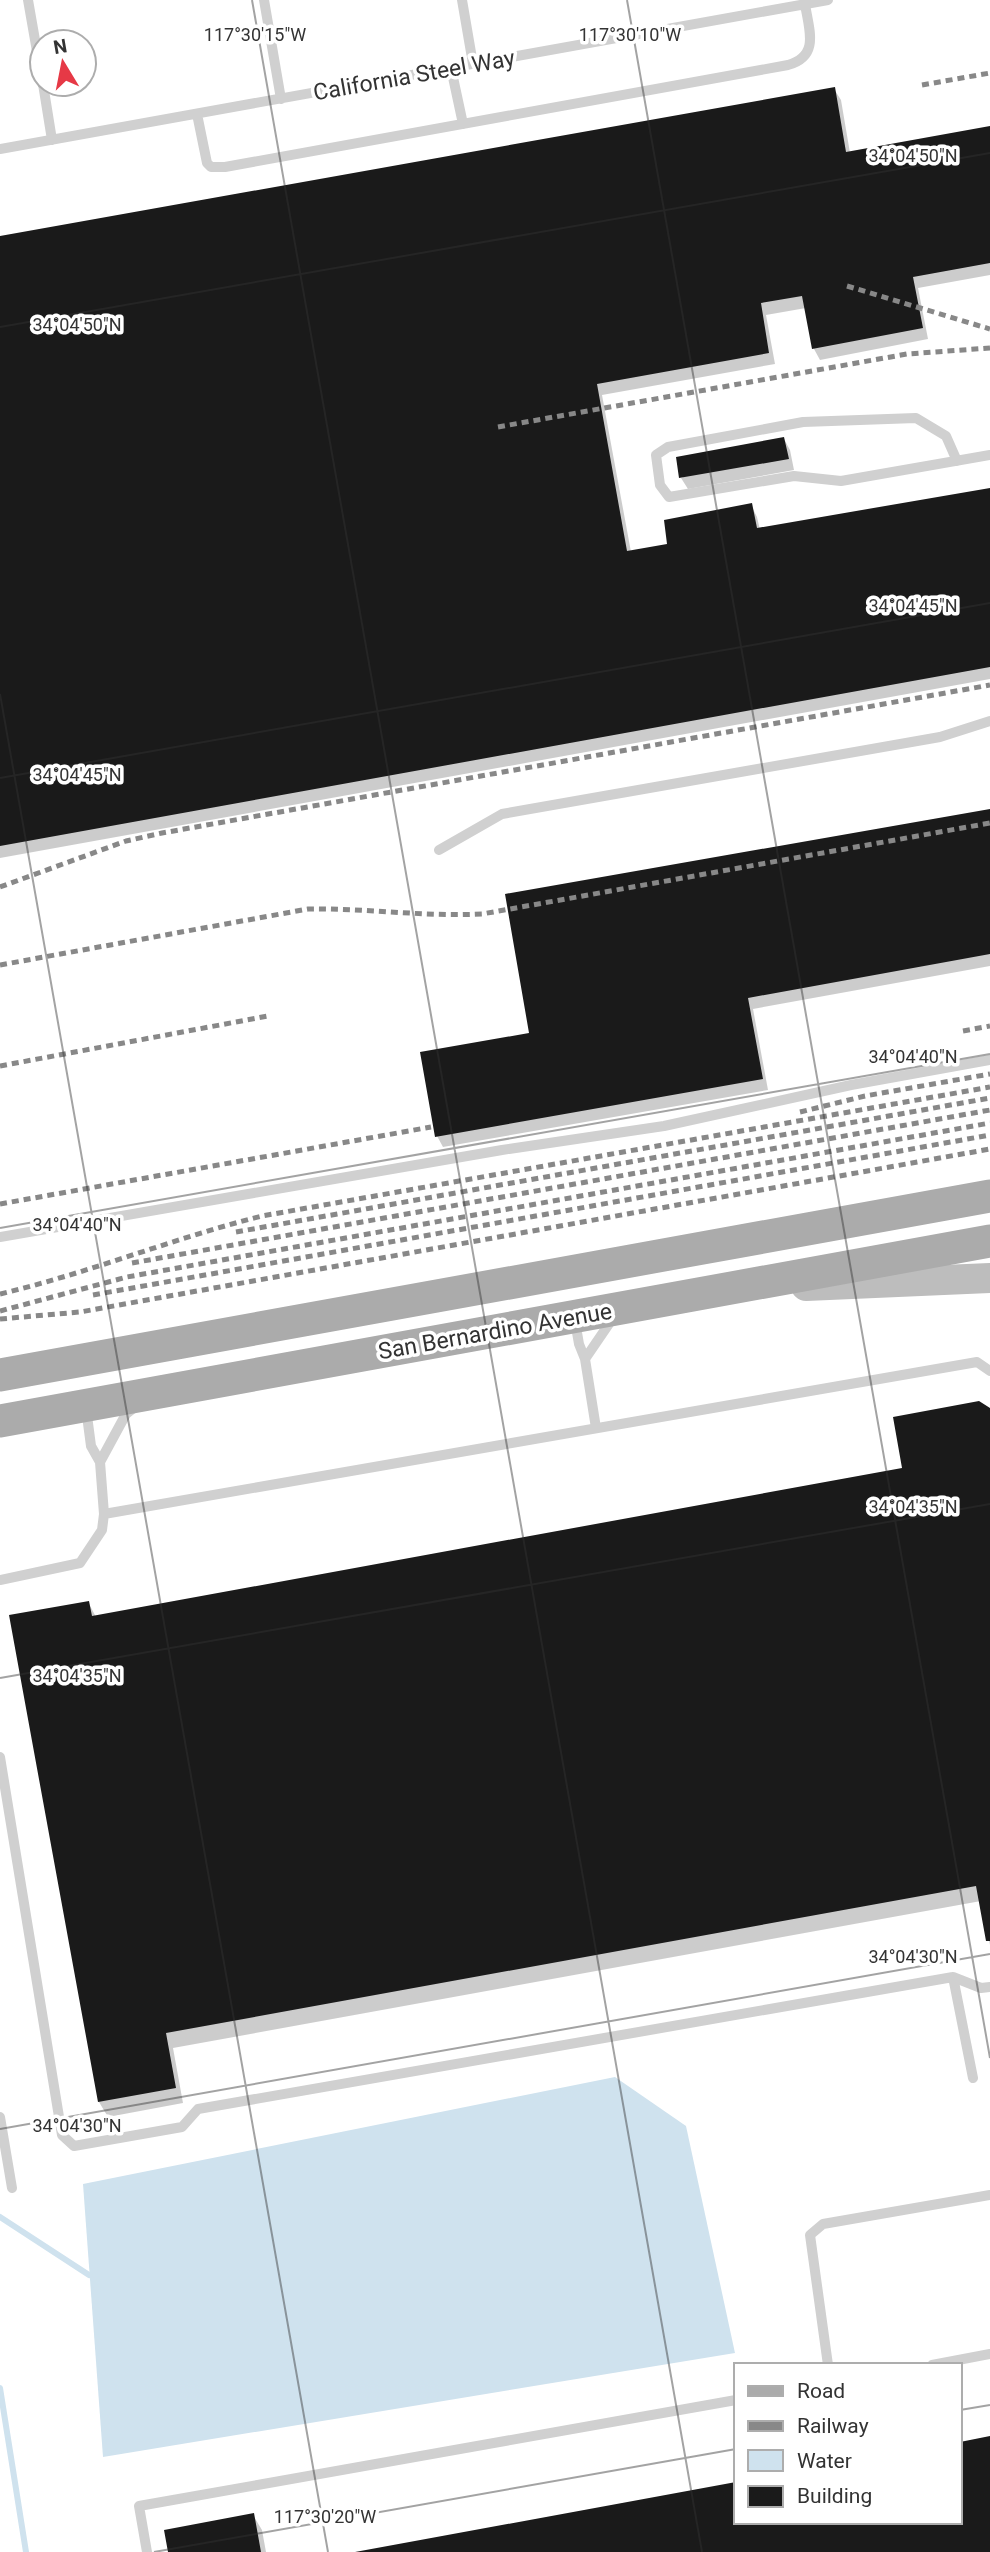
<svg xmlns="http://www.w3.org/2000/svg" width="990" height="2552" font-family="Roboto,sans-serif">
  <rect width="100%" height="100%" fill="#fff"/>
  <path fill="#cfe2ee" d="M615 2077 686 2126 735 2353 103 2457 83 2184Z"/>
  <path fill="#0003" d="M834 89 841 100 850 153 990 128V275L918 288 928 339 820 360 814 349 806 308 766 315 775 364 602 395 631 552 669 546 751 505 757 517 760 530 990 489V679L0 858V237Z
    M784 439 790 450 794 470 688 489 681 478Z
    M990 811V966L753 1009 768 1090 443 1147 437 1136 531 1035Z
    M990 1410V1945L981 1901 173 2048 183 2103 108 2117 99 2102 88 1602 96 1617 904 1470Z
    M253 2515 262 2530 266 2552H170Z"/>
  <g fill="none" stroke-linecap="round" stroke-linejoin="round">
    <path stroke="#cfe2ee" stroke-width="6" d="M0 2217 89 2275
      M0 2388 26 2552"/>
  </g>
  <path fill="#1a1a1a" d="M835 87 846 152 990 126V263L913 277 923 328 812 349 802 296 761 303 769 353 597 384 627 551 667 544 664 520 752 503 757 528 990 488V667L0 846V236Z
    M784 437 789 459 679 478 676 457Z
    M990 809V954L748 998 763 1079 435 1137 420 1052 529 1033 505 894Z
    M979 1401 990 1408V1941H986L976 1886 166 2033 176 2088 98 2102 9 1615 89 1601 92 1616 902 1468 893 1417Z
    M990 2436V2552H355L736 2482V2522H960V2442Z
    M254 2513 261 2552H168L164 2530Z"/>
  <g fill="none" stroke-linecap="round" stroke-linejoin="round">
    <path stroke="#d0d0d0" stroke-width="10" d="M28 0 42 80
      M264 0 281 99
      M462 0 473 64
      M451 68 463 124
      M43 84 52 140
      M197 114 207 163 211 167H225L788 65C820 56 809 30 805 4
      M0 149 828 0
      M957 461 946 436 916 418 803 422 668 447 656 455 660 485 669 497 794 476 841 481 990 455
      M439 850 502 814 940 737 990 721
      M0 1237 502 1150 664 1126 851 1085 990 1060
      M575 1321 579 1344 585 1359 596 1428
      M585 1359 613 1318
      M100 1462 126 1414 136 1406
      M104 1514 977 1362 990 1371
      M0 1580 80 1563 102 1530 104 1514 100 1462 91 1446 86 1408
      M0 1757 62 2135 74 2146 182 2127 198 2109 953 1977 981 1988 990 1987
      M953 1977 973 2078
      M0 2117 12 2188
      M828 2365 810 2235 823 2224 990 2195
      M932 2365 990 2354
      M147 2552 139 2506 736 2400"/>
    <path stroke="#bdbdbd" stroke-width="30" d="M806 1286 990 1278"/>
    <path stroke="#ababab" stroke-width="33" d="M0 1375 990 1196
      M0 1421 990 1241"/>
    <path stroke="#888" stroke-width="5" stroke-dasharray="7 5" stroke-linecap="butt" d="M922 85 990 73
      M847 286 990 329
      M498 427 907 354 990 348
      M0 887 126 841 162 833 990 685
      M0 965 308 909C366 908 424 917 482 914L990 823
      M963 1031 990 1026
      M0 1066 268 1016
      M800 1112 865 1096 990 1074
      M0 1204 431 1127
      M236 1232 990 1098
      M132 1263 990 1110
      M0 1294C89 1273 174 1238 262 1216L990 1087
      M93 1295 990 1135
      M0 1311 127 1277 990 1123
      M0 1319 80 1312 990 1149"/>
  </g>
  <path fill="none" stroke="#333" stroke-width="2" stroke-opacity="0.45" d="M252 0 702 2552M627 0 990 2058M0 327 990 153M0 694 328 2552M0 778 990 603M0 1228 990 1054M0 1678 990 1504M0 2129 990 1954M960 2410 990 2405M154 2552 736 2449"/>
  <g text-anchor="middle" stroke-width="7" stroke-linejoin="round" paint-order="stroke">
    <g font-size="23" fill="#333" stroke="#fff">
      <text transform="translate(414 75) rotate(-10)" y="8">California Steel Way</text>
      <text transform="translate(495 1331) rotate(-10)" y="8">San Bernardino Avenue</text>
    </g>
  </g>
  <g font-size="18" text-anchor="middle" fill="#333" stroke="#fff" stroke-width="7" stroke-linejoin="round" paint-order="stroke">
    <text x="255" y="41">117°30'15"W</text>
    <text x="630" y="41">117°30'10"W</text>
    <text x="913" y="162">34°04'50"N</text>
    <text x="77" y="331">34°04'50"N</text>
    <text x="913" y="612">34°04'45"N</text>
    <text x="77" y="781">34°04'45"N</text>
    <text x="913" y="1063">34°04'40"N</text>
    <text x="77" y="1231">34°04'40"N</text>
    <text x="913" y="1513">34°04'35"N</text>
    <text x="77" y="1682">34°04'35"N</text>
    <text x="913" y="1963">34°04'30"N</text>
    <text x="77" y="2132">34°04'30"N</text>
    <text x="325" y="2523">117°30'20"W</text>
  </g>
  <rect x="734" y="2363" width="228" height="161" fill="#ffffff" stroke="#adadad" stroke-width="2"/>
  <rect x="748" y="2386" width="35" height="10" fill="#ababab" stroke="#adadad" stroke-width="2"/>
  <text x="797" y="2398" font-size="21" fill="#333333">Road</text>
  <rect x="748" y="2421" width="35" height="10" fill="#888888" stroke="#adadad" stroke-width="2"/>
  <text x="797" y="2433" font-size="21" fill="#333333">Railway</text>
  <rect x="748" y="2450" width="35" height="21" fill="#cfe2ee" stroke="#adadad" stroke-width="2"/>
  <text x="797" y="2468" font-size="21" fill="#333333">Water</text>
  <rect x="748" y="2486" width="35" height="21" fill="#1a1a1a" stroke="#adadad" stroke-width="2"/>
  <text x="797" y="2503" font-size="21" fill="#333333">Building</text>
  <g transform="translate(63 63) rotate(350)"><circle r="33" fill="#ffffff" stroke="#adadad" stroke-width="2"/>
  <path d="M0-5L12 26L0 18L-12 26Z" fill="#e63946"/>
  <text y="-10" font-size="19" font-weight="bold" text-anchor="middle" fill="#333333">N</text>
  </g>
</svg>
